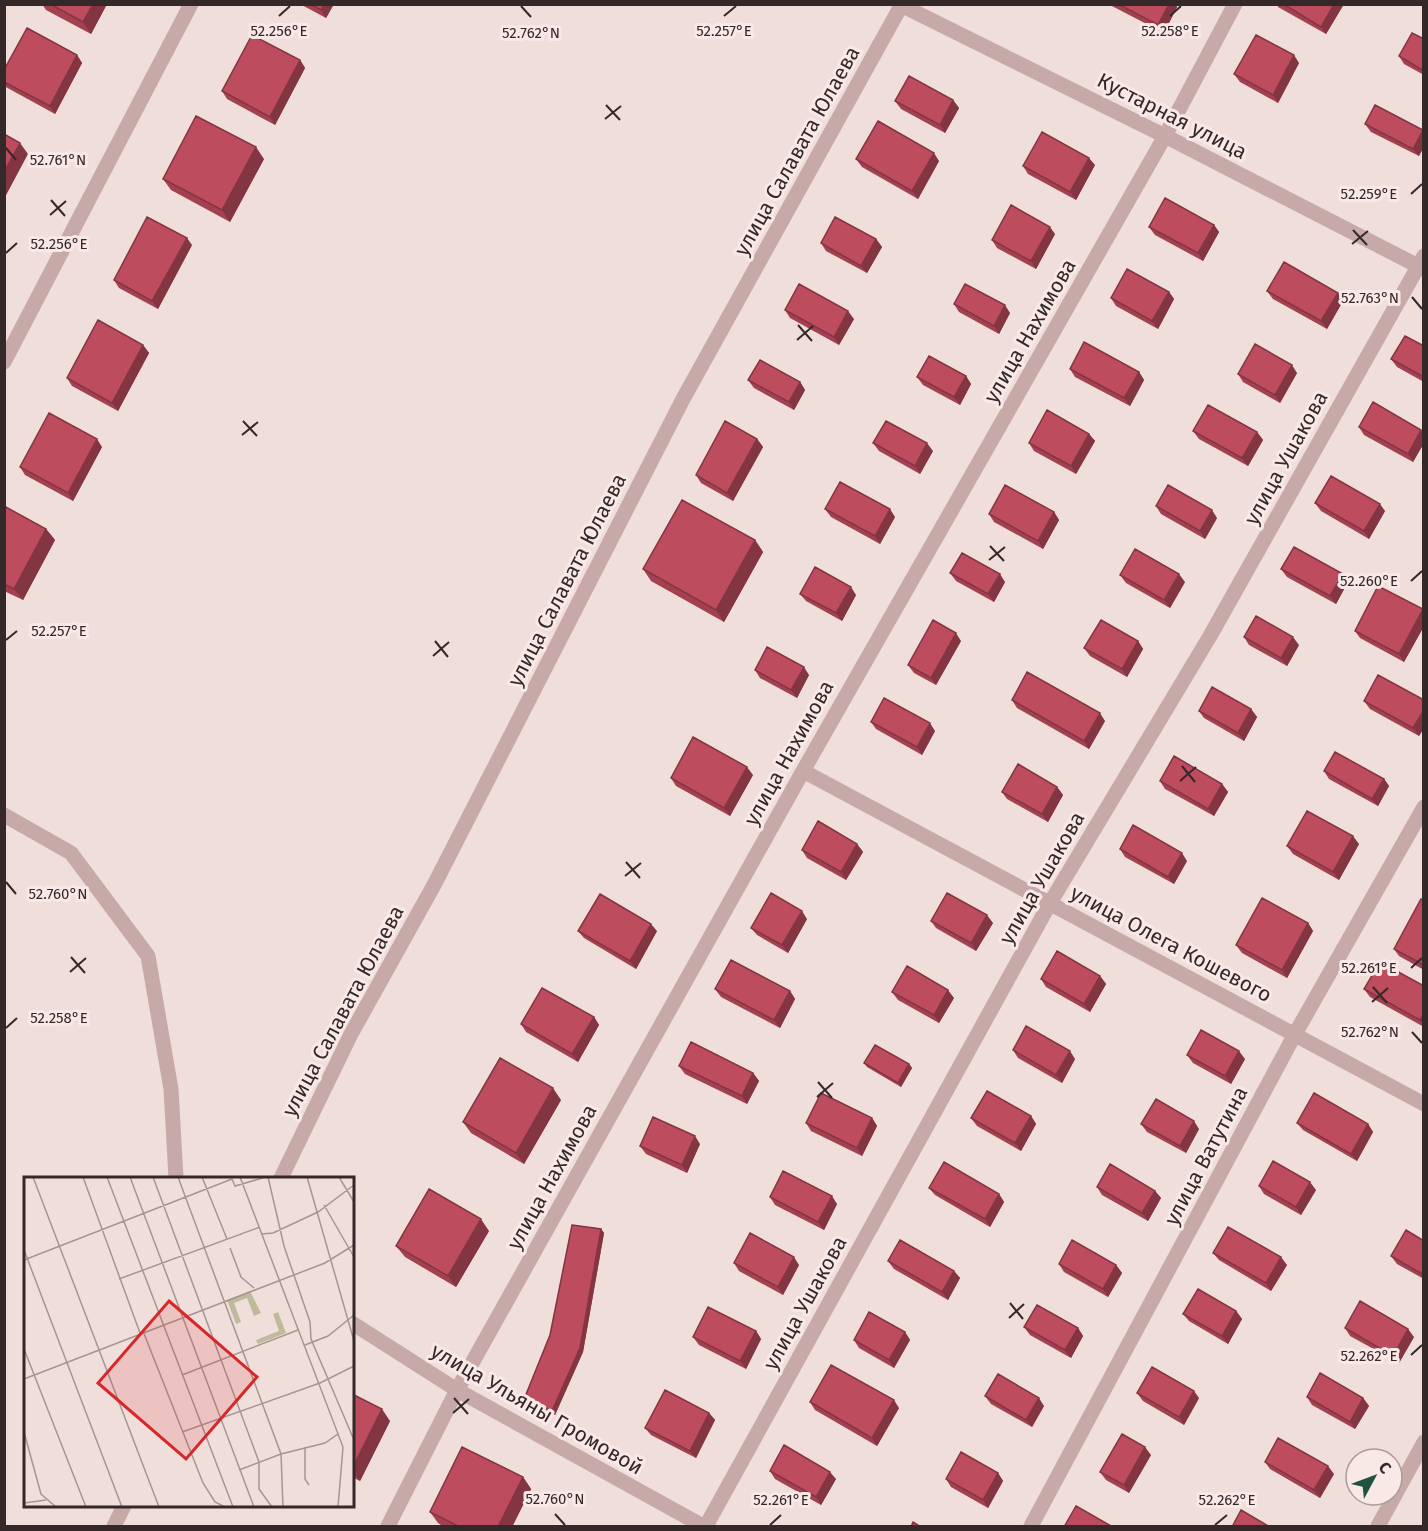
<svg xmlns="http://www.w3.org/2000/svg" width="1428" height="1531" font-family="'Fira Sans',sans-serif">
  <rect width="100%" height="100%" fill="#f0dedb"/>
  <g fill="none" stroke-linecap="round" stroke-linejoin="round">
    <path stroke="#c7a9a8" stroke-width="15" d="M899 4 1165 136 1424 269
      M4 362 191 4
      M803 771 1424 1104
      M4 815 71 853 148 956 171 1089 176 1178
      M281 1178 351 1034 434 885 683 399 901 6
      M352 1323 457 1390 703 1526
      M114 1526 124 1506
      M388 1526 457 1390 803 771 1165 136 1235 4
      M706 1526 1050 903 1210 636 1424 256
      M1031 1526 1295 1034 1424 807
      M1378 1526 1424 1442"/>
  </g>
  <path fill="#a34151" d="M42 4H107L91 34 46 10Z
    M300 4H334L326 18Z
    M1108 4H1175L1177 7 1164 33Z
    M1277 4H1344L1326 34 1278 7Z
    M1424 39V75L1404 64 1399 56Z
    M77 55 82 63 55 114 4 86V70Z
    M300 60 305 68 275 125 227 99 222 91Z
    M1299 63 1278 103 1240 82 1234 74Z
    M953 100 959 108 945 133 901 109 895 101Z
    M1365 124 1423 130 1419 156 1371 132Z
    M264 159 230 222 171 190 163 179Z
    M856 159 939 161 918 199 862 167Z
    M1095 165 1076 200 1028 174 1023 166Z
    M1214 225 1219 232 1203 261 1155 235 1149 227Z
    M1055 234 1036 269 997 248 992 240Z
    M876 239 882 247 867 273 826 251 821 243Z
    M192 245 158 309 119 288 114 280Z
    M1267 291 1343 301 1327 329 1273 299Z
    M1169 292 1174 299 1158 329 1116 306 1111 298Z
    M954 304 1010 313 999 334 959 312Z
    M785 310 854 319 839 345 790 318Z
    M143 345 149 353 118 411 72 386 67 378Z
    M1424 346V382L1397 367 1391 359Z
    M1070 369 1139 372 1144 380 1130 406 1075 377Z
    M1297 373 1280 403 1243 382 1238 374Z
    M966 376 971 384 960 405 923 385 917 377Z
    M748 380 800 382 805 390 794 410 754 388Z
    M1359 427 1424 433V443L1413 462 1364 435Z
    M1193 431 1257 432 1263 440 1248 466 1199 439Z
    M1089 434 1095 441 1076 474 1034 451 1029 443Z
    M757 439 763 447 733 501 701 483 696 475Z
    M873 443 933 451 920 474 879 451Z
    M102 447 73 501 25 475 20 467Z
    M1315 503 1385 511 1369 539 1321 511Z
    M4 506 46 529 55 540 23 600 4 591Z
    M1156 506 1217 518 1205 539 1161 514Z
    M825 509 895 517 880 544 831 517Z
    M1054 512 1059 520 1043 549 994 522 989 514Z
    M755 540 763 552 724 622 651 581 643 569Z
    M1281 569 1343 574 1348 582 1336 604 1287 577Z
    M950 573 1005 582 994 602 956 581Z
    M1120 575 1185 582 1170 608 1126 583Z
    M800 594 856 595 842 621 806 601Z
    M1424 611V626L1404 662 1360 638 1355 631Z
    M1244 637 1299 645 1287 666 1249 645Z
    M961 641 936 685 914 673 908 665Z
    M1138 641 1143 649 1127 677 1090 656 1084 648Z
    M755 670 809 675 797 698 760 678Z
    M1012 700 1105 721 1089 749 1017 708Z
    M1424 700V728L1419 736 1370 709 1364 701Z
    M1251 709 1257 717 1244 741 1204 718 1199 711Z
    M871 722 935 731 922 755 876 729Z
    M1324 771 1384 779 1389 786 1378 806 1329 779Z
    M753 775 730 816 676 786 671 778Z
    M1160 781 1222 784 1228 792 1214 816 1165 789Z
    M1057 787 1063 795 1048 822 1007 799 1002 792Z
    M857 844 863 852 846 880 807 858 802 850Z
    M1359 844 1339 880 1293 854 1287 846Z
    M1120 849 1187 861 1174 884 1125 857Z
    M1424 900V970L1399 956 1394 949Z
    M807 919 788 953 757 935 751 928Z
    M931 921 993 923 976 951 936 928Z
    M1308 923 1313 931 1287 978 1242 953 1236 945Z
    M578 931H657L636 969 584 938Z
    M1100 976 1106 984 1090 1012 1046 987 1041 979Z
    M1424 986V1027L1370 997 1364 989Z
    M715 989 790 991 795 999 780 1028 721 997Z
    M892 992 954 998 939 1023 898 1000Z
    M594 1017 599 1025 578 1062 526 1032 521 1024Z
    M1013 1050 1075 1059 1062 1083 1018 1058Z
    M1187 1055 1245 1059 1231 1084 1193 1063Z
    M864 1063 909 1064 912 1068 901 1087 867 1067Z
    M679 1066 753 1073 759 1081 747 1104 685 1074Z
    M561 1100 524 1164 471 1133 463 1122Z
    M1031 1116 1036 1124 1021 1151 977 1126 971 1118Z
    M872 1118 877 1126 862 1156 811 1131 806 1123Z
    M1297 1123 1368 1124 1373 1132 1357 1161 1303 1130Z
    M1141 1124 1199 1129 1186 1153 1147 1132Z
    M700 1144 687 1173 646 1154 640 1146Z
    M1259 1186 1316 1190 1301 1215 1264 1194Z
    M1097 1187 1155 1191 1161 1198 1148 1221 1102 1195Z
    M929 1188 999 1194 1004 1202 990 1227 935 1195Z
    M770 1197 837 1204 824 1230 775 1205Z
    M601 1229 604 1233 583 1352 555 1415 528 1401 525 1397Z
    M489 1231 456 1287 405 1257 396 1246Z
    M1424 1241V1279L1397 1264 1391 1256Z
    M1213 1253 1287 1265 1271 1291 1219 1260Z
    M888 1261 954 1271 960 1278 948 1300 894 1269Z
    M734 1263 799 1265 783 1295 739 1271Z
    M1059 1264 1116 1265 1122 1273 1108 1297 1064 1272Z
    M1236 1311 1242 1319 1228 1344 1189 1321 1183 1314Z
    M1024 1327 1078 1328 1083 1336 1071 1358 1030 1335Z
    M1345 1328 1414 1337 1399 1363 1350 1336Z
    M756 1331 761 1339 746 1369 699 1345 693 1337Z
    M905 1332 910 1340 894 1368 859 1348 854 1340Z
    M1137 1393 1199 1398 1184 1425 1143 1401Z
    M352 1394 390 1421 360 1481 352 1477Z
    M985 1396 1044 1406 1032 1427 991 1404Z
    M1307 1397 1363 1398 1369 1406 1355 1429 1312 1405Z
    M810 1402 899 1408 877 1446 815 1410Z
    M709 1413 715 1420 696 1458 651 1435 645 1428Z
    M1151 1455 1129 1493 1106 1480 1100 1472Z
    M1265 1462 1334 1474 1320 1498 1270 1469Z
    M770 1471 836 1479 821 1505 775 1479Z
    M998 1473 1003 1481 988 1508 951 1487 946 1479Z
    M523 1477 531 1489 512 1527H444L438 1523 430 1512Z"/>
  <path fill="#843542" d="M93 4H107L91 34 83 22Z
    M324 4H334L326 18 321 10Z
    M1169 4H1175L1177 7 1164 33 1158 25Z
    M1334 4H1344L1326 34 1321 27Z
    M77 55 82 63 55 114 50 106Z
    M1294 55 1299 63 1278 103 1273 95Z
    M300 60 305 68 275 125 270 117Z
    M953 100 959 108 945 133 940 125Z
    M1423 130 1424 147 1419 156 1413 149Z
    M20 143 28 154 4 199V172Z
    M256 147 264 159 230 222 222 210Z
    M934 153 939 161 918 199 912 191Z
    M1089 158 1095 165 1076 200 1070 192Z
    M1214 225 1219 232 1203 261 1198 253Z
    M1050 227 1055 234 1036 269 1031 261Z
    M187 238 192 245 158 309 152 301Z
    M876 239 882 247 867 273 861 266Z
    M1169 292 1174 299 1158 329 1152 321Z
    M1338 293 1343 301 1327 329 1321 321Z
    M1005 305 1010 313 999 334 994 326Z
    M848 311 854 319 839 345 834 337Z
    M143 345 149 353 118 411 112 403Z
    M1292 365 1297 373 1280 403 1275 395Z
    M1139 372 1144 380 1130 406 1124 398Z
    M966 376 971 384 960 405 954 397Z
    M800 382 805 390 794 410 789 402Z
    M1421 430 1424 433V443L1413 462 1408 454Z
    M1257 432 1263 440 1248 466 1242 458Z
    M1089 434 1095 441 1076 474 1071 466Z
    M97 439 102 447 73 501 68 493Z
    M757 439 763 447 733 501 727 493Z
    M927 443 933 451 920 474 915 466Z
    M1380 504 1385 511 1369 539 1364 531Z
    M890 509 895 517 880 544 875 536Z
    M1212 510 1217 518 1205 539 1200 531Z
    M1054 512 1059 520 1043 549 1038 541Z
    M46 529 55 540 23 600 14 589Z
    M755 540 763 552 724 622 716 610Z
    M1000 574 1005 582 994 602 988 594Z
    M1179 574 1185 582 1170 608 1164 600Z
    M1343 574 1348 582 1336 604 1330 596Z
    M851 587 856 595 842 621 836 613Z
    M1423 609 1424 611V626L1404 662 1399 654Z
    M956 633 961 641 936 685 931 678Z
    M1293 637 1299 645 1287 666 1281 658Z
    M1138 641 1143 649 1127 677 1122 669Z
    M804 667 809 675 797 698 791 690Z
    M1251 709 1257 717 1244 741 1238 733Z
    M1424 710V728L1419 736 1413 728Z
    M1100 713 1105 721 1089 749 1084 741Z
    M930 723 935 731 922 755 917 747Z
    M747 767 753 775 730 816 724 808Z
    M1384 779 1389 786 1378 806 1372 799Z
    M1222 784 1228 792 1214 816 1208 809Z
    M1057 787 1063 795 1048 822 1042 814Z
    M1353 836 1359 844 1339 880 1333 872Z
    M857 844 863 852 846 880 841 872Z
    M1182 853 1187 861 1174 884 1168 877Z
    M802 911 807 919 788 953 782 945Z
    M987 915 993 923 976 951 971 943Z
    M1308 923 1313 931 1287 978 1282 970Z
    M651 924 657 931 636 969 630 961Z
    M1100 976 1106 984 1090 1012 1084 1004Z
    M948 990 954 998 939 1023 934 1015Z
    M790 991 795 999 780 1028 774 1020Z
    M1424 1014V1025L1420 1020Z
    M594 1017 599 1025 578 1062 572 1054Z
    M1070 1051 1075 1059 1062 1083 1056 1075Z
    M1239 1051 1245 1059 1231 1084 1225 1076Z
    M909 1064 912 1068 901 1087 898 1083Z
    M753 1073 759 1081 747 1104 742 1096Z
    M553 1088 561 1100 524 1164 516 1153Z
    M1031 1116 1036 1124 1021 1151 1015 1143Z
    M872 1118 877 1126 862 1156 857 1148Z
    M1194 1121 1199 1129 1186 1153 1180 1146Z
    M1368 1124 1373 1132 1357 1161 1351 1154Z
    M695 1136 700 1144 687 1173 682 1165Z
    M1310 1182 1316 1190 1301 1215 1296 1207Z
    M1155 1191 1161 1198 1148 1221 1142 1213Z
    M999 1194 1004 1202 990 1227 985 1219Z
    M832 1196 837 1204 824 1230 818 1222Z
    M481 1219 489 1231 456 1287 448 1276Z
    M601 1229 604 1233 583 1352 555 1415 552 1411Z
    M794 1257 799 1265 783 1295 778 1287Z
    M1281 1257 1287 1265 1271 1291 1266 1283Z
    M1116 1265 1122 1273 1108 1297 1103 1289Z
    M954 1271 960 1278 948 1300 942 1292Z
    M1236 1311 1242 1319 1228 1344 1222 1336Z
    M1078 1328 1083 1336 1071 1358 1065 1350Z
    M1408 1329 1414 1337 1399 1363 1393 1356Z
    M756 1331 761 1339 746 1369 740 1361Z
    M905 1332 910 1340 894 1368 889 1360Z
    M1194 1391 1199 1398 1184 1425 1179 1417Z
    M1039 1398 1044 1406 1032 1427 1026 1420Z
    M1363 1398 1369 1406 1355 1429 1350 1422Z
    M894 1400 899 1408 877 1446 872 1438Z
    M382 1409 390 1421 360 1481 352 1469Z
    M709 1413 715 1420 696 1458 690 1451Z
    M1145 1447 1151 1455 1129 1493 1124 1485Z
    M1328 1466 1334 1474 1320 1498 1314 1490Z
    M830 1472 836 1479 821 1505 816 1497Z
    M998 1473 1003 1481 988 1508 983 1500Z
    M523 1477 531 1489 512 1527H498Z"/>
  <path fill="#bd4c5e" stroke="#843542" stroke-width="1.5" d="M50 4H93L83 22Z
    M310 4H324L321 10Z
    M1118 4H1169L1158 25Z
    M1283 4H1334L1321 27Z
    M27 28 77 55 50 106 4 82V70Z
    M1412 33 1424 39V71L1399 56Z
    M252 35 300 60 270 117 222 91Z
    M1256 35 1294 55 1273 95 1234 74Z
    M909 76 953 100 940 125 895 101Z
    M1375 105 1423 130 1413 149 1365 124Z
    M196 116 256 147 222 210 163 179Z
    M878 121 934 153 912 191 856 159Z
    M1042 132 1089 158 1070 192 1023 166Z
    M4 134 20 143 4 172Z
    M1165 198 1214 225 1198 253 1149 227Z
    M1011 205 1050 227 1031 261 992 240Z
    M147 217 187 238 152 301 114 280Z
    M835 217 876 239 861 266 821 243Z
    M1284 262 1338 293 1321 321 1267 291Z
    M1127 269 1169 292 1152 321 1111 298Z
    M799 284 848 311 834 337 785 310Z
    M965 284 1005 305 994 326 954 304Z
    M98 320 143 345 112 403 67 378Z
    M1405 336 1424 346V377L1391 359Z
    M1084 342 1139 372 1124 398 1070 369Z
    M1255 344 1292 365 1275 395 1238 374Z
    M929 356 966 376 954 397 917 377Z
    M760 360 800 382 789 402 748 380Z
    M1373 402 1421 430 1408 454 1359 427Z
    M1208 405 1257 432 1242 458 1193 431Z
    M1047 410 1089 434 1071 466 1029 443Z
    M49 413 97 439 68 493 20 467Z
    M725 421 757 439 727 493 696 475Z
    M886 421 927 443 915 466 873 443Z
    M1331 476 1380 504 1364 531 1315 503Z
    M840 482 890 509 875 536 825 509Z
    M1005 485 1054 512 1038 541 989 514Z
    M1168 485 1212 510 1200 531 1156 506Z
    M682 500 755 540 716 610 643 569Z
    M4 506 46 529 14 589 4 584Z
    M1294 547 1343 574 1330 596 1281 569Z
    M1135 549 1179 574 1164 600 1120 575Z
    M962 553 1000 574 988 594 950 573Z
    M815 567 851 587 836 613 800 594Z
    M1378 586 1423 609 1399 654 1355 631Z
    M1256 616 1293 637 1281 658 1244 637Z
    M933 620 956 633 931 678 908 665Z
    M1101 620 1138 641 1122 669 1084 648Z
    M767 647 804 667 791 690 755 670Z
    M1027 672 1100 713 1084 741 1012 700Z
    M1378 675 1424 700V710L1413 728 1364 701Z
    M1212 687 1251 709 1238 733 1199 711Z
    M884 698 930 723 917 747 871 722Z
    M693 737 747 767 724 808 671 778Z
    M1335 752 1384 779 1372 799 1324 771Z
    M1174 756 1222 784 1208 809 1160 781Z
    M1018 764 1057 787 1042 814 1002 792Z
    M1307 811 1353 836 1333 872 1287 846Z
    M818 821 857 844 841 872 802 850Z
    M1133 825 1182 853 1168 877 1120 849Z
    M771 893 802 911 782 945 751 928Z
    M947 893 987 915 971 943 931 921Z
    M600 894 651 924 630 961 578 931Z
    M1262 898 1308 923 1282 970 1236 945Z
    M1421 899 1424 900V965L1394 949Z
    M1057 951 1100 976 1084 1004 1041 979Z
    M731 960 790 991 774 1020 715 989Z
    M1380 962 1424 986V1014L1420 1020 1364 989Z
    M907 966 948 990 934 1015 892 992Z
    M542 988 594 1017 572 1054 521 1024Z
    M1026 1026 1070 1051 1056 1075 1013 1050Z
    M1201 1030 1239 1051 1225 1076 1187 1055Z
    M691 1042 753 1073 742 1096 679 1066Z
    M875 1045 909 1064 898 1083 864 1063Z
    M500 1058 553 1088 516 1153 463 1122Z
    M987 1091 1031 1116 1015 1143 971 1118Z
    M821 1093 872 1118 857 1148 806 1123Z
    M1314 1093 1368 1124 1351 1154 1297 1123Z
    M1156 1099 1194 1121 1180 1146 1141 1124Z
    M653 1117 695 1136 682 1165 640 1146Z
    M1273 1161 1310 1182 1296 1207 1259 1186Z
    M944 1162 999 1194 985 1219 929 1188Z
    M1110 1164 1155 1191 1142 1213 1097 1187Z
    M783 1171 832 1196 818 1222 770 1197Z
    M429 1189 481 1219 448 1276 396 1246Z
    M572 1225 601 1229 580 1348 552 1411 525 1397 550 1335Z
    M1228 1227 1281 1257 1266 1283 1213 1253Z
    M1406 1230 1424 1241V1275L1391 1256Z
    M750 1233 794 1257 778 1287 734 1263Z
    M900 1240 954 1271 942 1292 888 1261Z
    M1072 1240 1116 1265 1103 1289 1059 1264Z
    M1198 1289 1236 1311 1222 1336 1183 1314Z
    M1360 1301 1408 1329 1393 1356 1345 1328Z
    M1037 1305 1078 1328 1065 1350 1024 1327Z
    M708 1307 756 1331 740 1361 693 1337Z
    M869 1312 905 1332 889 1360 854 1340Z
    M831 1365 894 1400 872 1438 810 1402Z
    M1152 1367 1194 1391 1179 1417 1137 1393Z
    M1320 1373 1363 1398 1350 1422 1307 1397Z
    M998 1374 1039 1398 1026 1420 985 1396Z
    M665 1390 709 1413 690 1451 645 1428Z
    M352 1394 382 1409 352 1469Z
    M1122 1434 1145 1447 1124 1485 1100 1472Z
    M1278 1438 1328 1466 1314 1490 1265 1462Z
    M784 1445 830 1472 816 1497 770 1471Z
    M462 1447 523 1477 498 1527H460L430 1512Z
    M961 1452 998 1473 983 1500 946 1479Z
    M1076 1506 1111 1526V1527H1064Z
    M1241 1510 1270 1527H1232Z
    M913 1522 921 1527H911Z"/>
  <path fill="none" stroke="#342829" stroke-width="2" d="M521 6 531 17M279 16 290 6M724 16 736 6M1170 16 1181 6M606 105 620 120M605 119 621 106M6 148 16 160M1411 194 1422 184M51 200 65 216M50 215 66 201M1353 230 1367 245M1352 244 1368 231M6 253 17 243M1412 297 1422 309M798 325 812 341M797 340 813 326M243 421 257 436M242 435 258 422M990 546 1004 561M989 560 1005 547M1411 581 1422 571M6 640 17 631M435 641 448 657M433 656 449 642M1182 766 1195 782M1180 781 1196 767M626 862 640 878M625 876 641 863M6 882 16 894M71 957 85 973M1411 968 1422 958M70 972 86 958M1373 987 1387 1003M1372 1002 1388 988M6 1028 17 1018M1412 1032 1422 1043M818 1082 832 1098M817 1097 833 1083M1010 1303 1023 1319M1009 1318 1024 1304M1411 1355 1422 1345M454 1398 468 1414M453 1413 469 1399M555 1514 565 1525M770 1525 781 1515M1215 1525 1227 1515"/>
  <g text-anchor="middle" stroke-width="6" stroke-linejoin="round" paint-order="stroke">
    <g font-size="21" fill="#342829" stroke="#f8e9e7">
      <text transform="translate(1172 116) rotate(27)" y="7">Кустарная улица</text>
      <text transform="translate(797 151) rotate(-61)" y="7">улица Салавата Юлаева</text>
      <text transform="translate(1030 331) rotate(-60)" y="7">улица Нахимова</text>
      <text transform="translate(1286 458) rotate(-61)" y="7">улица Ушакова</text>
      <text transform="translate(567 580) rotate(-63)" y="7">улица Салавата Юлаева</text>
      <text transform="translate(789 753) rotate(-61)" y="7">улица Нахимова</text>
      <text transform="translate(1042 878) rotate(-60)" y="7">улица Ушакова</text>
      <text transform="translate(1171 944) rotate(28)" y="7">улица Олега Кошевого</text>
      <text transform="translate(343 1011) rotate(-62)" y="7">улица Салавата Юлаева</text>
      <text transform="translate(1206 1156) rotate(-62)" y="7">улица Ватутина</text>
      <text transform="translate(552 1177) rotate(-61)" y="7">улица Нахимова</text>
      <text transform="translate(805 1303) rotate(-61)" y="7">улица Ушакова</text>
      <text transform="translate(537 1409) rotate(30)" y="7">улица Ульяны Громовой</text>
    </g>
  </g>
  <g transform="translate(24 1177)">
    <rect width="330" height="330" fill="#f0dedb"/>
    <path d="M226 114 237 136 230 139 223 121 210 126 217 145 212 147 203 123ZM254 135 262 156 234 167 232 163 255 154 249 137Z" fill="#bebb9c"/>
    <path fill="none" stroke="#a59594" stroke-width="1.5" d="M9 0 135 330M59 0 116 156M83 0 209 330M106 0 230 330M129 0 235 285V312L248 330M154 0 257 277 259 330M178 0 203 62M216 0 319 270 314 330M244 0 260 69 286 145 287 162 330 263M283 0 330 164M315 0 330 25M208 2 211 9 242 0M300 28 330 80M238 57 249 56 294 35 330 8M206 71 217 100 230 111M0 73 98 330M0 83 208 2M95 102 236 50M119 154 179 306 191 325 201 330M281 168 304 159 330 138M0 172 62 330M158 198 274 153M0 202 301 86 330 68M0 255 17 317 32 330M158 255 296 206 330 189M281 270V302L285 308M215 293 257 277 301 266 314 257M0 326 22 323"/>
    <path fill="#d62828" fill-opacity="0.15" stroke="#d62828" stroke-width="3" d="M145 124 233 200 162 282 74 206Z"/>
    <rect width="330" height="330" fill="none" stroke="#342829" stroke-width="3"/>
  </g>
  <g font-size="15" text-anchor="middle" fill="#342829" stroke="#f8e9e7" stroke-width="6" stroke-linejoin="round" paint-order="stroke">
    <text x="279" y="36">52.256°E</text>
    <text x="724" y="36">52.257°E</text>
    <text x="1170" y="36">52.258°E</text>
    <text x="531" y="38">52.762°N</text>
    <text x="58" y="165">52.761°N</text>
    <text x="1369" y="199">52.259°E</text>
    <text x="59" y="249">52.256°E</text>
    <text x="1370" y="303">52.763°N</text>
    <text x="1369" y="586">52.260°E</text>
    <text x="59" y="636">52.257°E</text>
    <text x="58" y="899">52.760°N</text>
    <text x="1369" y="973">52.261°E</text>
    <text x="59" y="1023">52.258°E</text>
    <text x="1370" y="1037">52.762°N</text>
    <text x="1369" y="1361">52.262°E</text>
    <text x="555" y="1504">52.760°N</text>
    <text x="781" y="1505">52.261°E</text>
    <text x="1227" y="1505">52.262°E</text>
  </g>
  <rect width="1428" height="1531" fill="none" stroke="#342829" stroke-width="12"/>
  <g transform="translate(1374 1477) rotate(49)"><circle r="28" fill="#f8e9e7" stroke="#aa9c9b" stroke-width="1.5"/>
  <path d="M0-4.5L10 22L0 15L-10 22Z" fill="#205241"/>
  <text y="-9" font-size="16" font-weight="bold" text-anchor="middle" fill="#342829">С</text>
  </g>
</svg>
